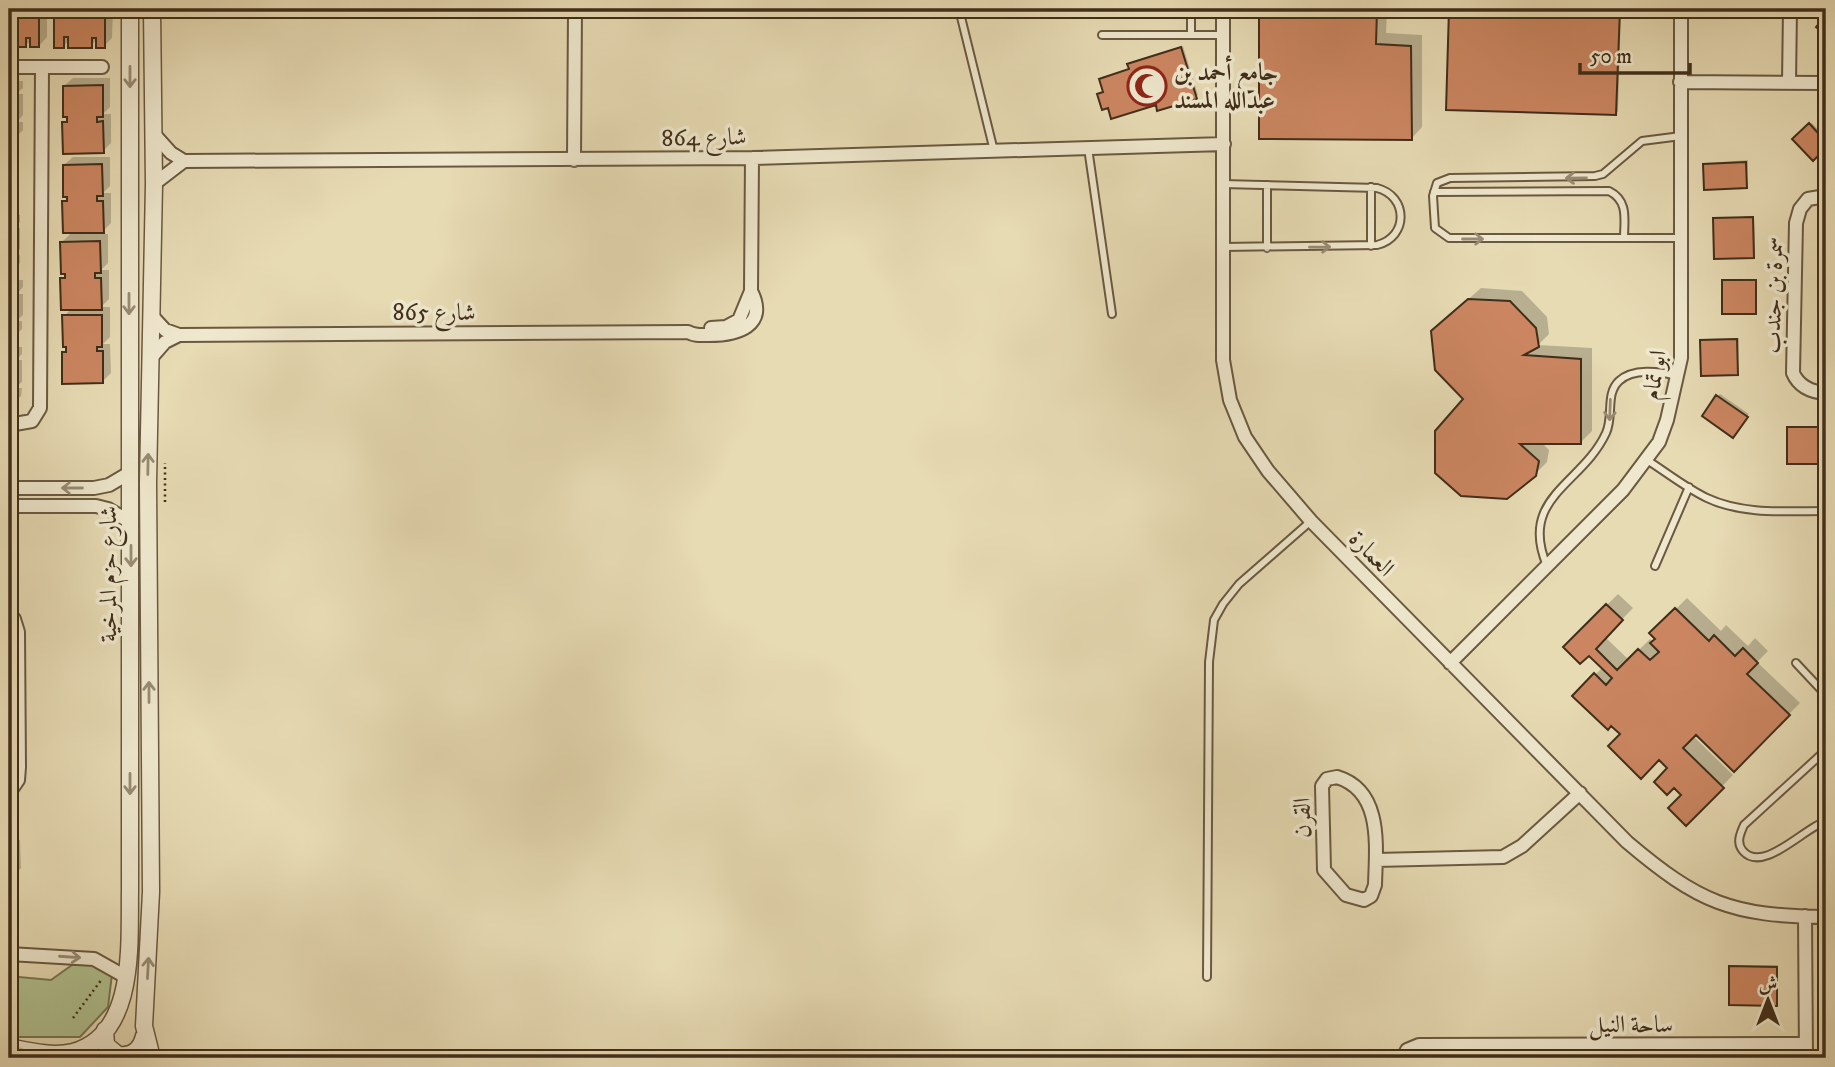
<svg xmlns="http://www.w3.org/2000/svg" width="1835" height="1067" font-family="'IM FELL DW Pica',Amiri,serif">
  <rect width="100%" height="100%" fill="#e7dbb4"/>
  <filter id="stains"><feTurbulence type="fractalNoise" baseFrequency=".00286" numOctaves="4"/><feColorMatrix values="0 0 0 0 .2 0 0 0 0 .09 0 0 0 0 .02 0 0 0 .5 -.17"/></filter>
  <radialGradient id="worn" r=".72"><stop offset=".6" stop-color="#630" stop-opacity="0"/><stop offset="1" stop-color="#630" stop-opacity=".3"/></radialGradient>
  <path fill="#b1c190" stroke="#787855" stroke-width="2" d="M72 965H97L112 974 108 1007 80 1037H9V976L51 980Z"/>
  <path fill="#0003" d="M9 9H47V37L39 46 32 39 25 46H9Z
    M58 9H113L112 38 104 46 97 39 91 46 70 40 63 46 55 11Z
    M1261 9H1387L1386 33 1422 35V127L1411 139 1260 137Z
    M1451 9H1621L1618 112 1448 108Z
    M1183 46 1198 95 1196 97 1157 103 1105 92 1103 77 1130 69 1131 62Z
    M73 78H110V107L103 114H111V143L103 151 64 123 69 118 64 86Z
    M9 81H23V88L16 94H23V115L17 122H23V130L15 138H9Z
    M1812 123 1826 138V146L1813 158 1795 139Z
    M9 147H19V154L13 161H19V182L13 188H19V196L10 204Z
    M73 157H110V186L103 193H111V223L100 234H108V263L101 270H109V299L101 307H110V337L103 344H110L111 373 103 381 64 353 68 348 64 316 72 308 62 279 66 274 62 242 73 231 64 202 68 197 64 165Z
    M1748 160 1747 186 1705 165 1707 163Z
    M9 215H20V222L14 228H20V249L14 255H20V263L11 272H9Z
    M1754 216 1755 254 1753 256 1715 219Z
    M1726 279H1757L1755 312 1724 281Z
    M9 280H23V287L17 294H23V315L16 321H22V329L14 337H9Z
    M1481 288 1522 291 1547 317 1549 334 1538 345 1592 348V431L1581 442H1541L1549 450 1547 462 1535 474 1465 399 1445 320Z
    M1739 338 1738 373 1701 341 1703 339Z
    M9 347H22V354L16 360H22V382L15 388H22L21 396 13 404H9Z
    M1720 394 1749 414 1735 433 1718 396Z
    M1791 426H1820L1817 462 1789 428Z
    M1618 594 1633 608 1605 637 1629 660 1650 639 1654 642 1657 639 1652 633 1687 598 1721 631 1726 625 1748 646 1755 638 1768 651 1757 662 1800 703 1734 770 1696 733 1693 736 1733 775 1686 823 1684 795 1670 768 1574 696 1603 667 1589 653 1565 647Z
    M9 839 20 840 21 868 15 874 16 890 9 897Z
    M1733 965H1778V1002L1776 1004 1731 967Z"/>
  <path fill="#cb8661" stroke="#402e1a" stroke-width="2" d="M1259 9H1377L1376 44 1411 46 1412 140 1259 139Z
    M1449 9H1620L1616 115 1446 110Z
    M9 11H39V47H30V38H26V47H9Z
    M54 11H105V48H96V38H92V48H68V37H64V48H54Z
    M1826 15V35L1816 27Z
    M1181 47 1197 99 1157 111 1156 105 1111 119 1108 108 1102 110 1097 94 1103 92 1099 79 1129 69 1127 64Z
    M103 85V117H97V122L103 121 104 153 63 154 62 122H67V117H63V86Z
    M9 102H15L16 126H9Z
    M1809 123 1826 142V148L1813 161 1792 139Z
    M1746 162 1747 188 1704 190 1703 164Z
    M102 164 103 196H97V201H103L104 233H63L62 201H67V197H63V165Z
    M1753 217 1754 258 1714 259 1713 218Z
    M9 236H13L12 259H9Z
    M100 241 101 273H95V278H101L102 310H61L60 278H65V274H61L60 242Z
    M1722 280H1756V314H1722Z
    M1468 299 1510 301 1536 328 1539 347 1524 355 1581 359V444H1520L1539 461 1536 476 1507 499 1461 496 1435 473V431L1463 399 1435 370 1431 331Z
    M9 301H15V325H9Z
    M62 315H102V347H97V351H103V383L62 384V352H66V347H63Z
    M1737 339 1738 375 1701 376 1700 340Z
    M9 368H14V392H9Z
    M1716 395 1748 417 1733 438 1702 416Z
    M1787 427H1818V464H1787Z
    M1606 604 1623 620 1596 649 1617 670 1638 649 1650 660 1659 652 1650 643 1655 639 1649 633 1675 608 1709 641 1714 635 1735 656 1743 648 1758 663 1747 674 1790 715 1734 772 1696 735 1683 748 1724 788 1686 826 1668 808 1681 795 1674 788 1667 795 1654 782 1667 768 1659 760 1641 779 1608 746 1620 734 1611 726 1608 730 1572 696 1594 673 1606 685 1612 678 1589 656 1580 664 1563 647Z
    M9 847H13L14 878H9Z
    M1729 966 1777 967V1006L1729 1005Z"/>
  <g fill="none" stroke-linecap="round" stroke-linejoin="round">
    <g stroke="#6a5940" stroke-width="10">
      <path id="service" d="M959 9 994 151
        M1102 35H1222
        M1191 35V9
        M1088 148 1112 314
        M1223 184 1377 188C1408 196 1409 237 1377 245L1224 247
        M1434 192 1609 191C1629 201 1624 220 1624 238
        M1680 238H1449L1435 228 1433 196 1437 183 1450 178 1595 176 1603 174 1642 141 1681 136
        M1371 246V187
        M1267 248V185
        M1647 460C1666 472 1686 488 1707 498 1743 515 1787 511 1826 511
        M1547 566C1518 497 1582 485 1606 433 1614 416 1605 394 1619 381 1633 368 1659 371 1676 376
        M1655 566 1689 487
        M1796 663 1826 695
        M1826 750 1744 825C1740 834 1736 843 1743 851 1763 874 1804 828 1826 821
        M1207 977 1209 662 1214 620 1223 604 1239 584 1311 521"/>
    </g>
    <g stroke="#6a5940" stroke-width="16">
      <path id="minor" d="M1223 9V360L1230 400 1245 437 1268 471 1311 521 1627 842C1699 903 1731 916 1826 917
        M9 67H102
        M1680 82 1826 83
        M1789 83 1790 9
        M153 133 171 153 184 161 752 158 1224 144
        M574 160 575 9
        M154 184 184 161
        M1826 196 1808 199 1800 209 1796 223 1793 373C1799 387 1811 392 1826 393
        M152 316 165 330 179 335 688 332C695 336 701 335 709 335 737 335 769 326 751 291
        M711 328 726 327 739 320 751 291 752 158
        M151 358 165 342 179 335
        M9 425 32 421 40 408 42 67
        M9 488H94L109 485 131 472
        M9 506H96L108 509 132 523
        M9 615 14 619 18 632 19 767 18 780 9 793
        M1450 663 1623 490 1659 442 1667 420 1681 358V9
        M1337 777C1383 791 1376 846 1375 885L1371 896 1364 900 1346 895 1324 870 1322 786 1327 779Z
        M1376 860 1503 857 1522 846 1580 793
        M1805 916 1806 1058
        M9 954 94 959 126 977
        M1403 1058 1407 1050 1419 1045 1806 1044"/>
    </g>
    <g stroke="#6a5940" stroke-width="19">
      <path id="tertiary" d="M105 1030 106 1045 118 1055C132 1057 141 1050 144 1036
        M9 1047C29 1051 52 1057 73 1052 137 1035 129 942 130 891V9
        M152 1058 144 1026 151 892 148 483 154 184 152 9"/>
    </g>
    <g stroke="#402e1a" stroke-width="24">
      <path id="trunk" d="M9 1056 19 1058"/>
    </g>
    <path stroke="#402e1a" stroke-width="2.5" stroke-dasharray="2 3.5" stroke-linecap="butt" d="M165 502V463
      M73 1018 102 979"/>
    <use href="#service" stroke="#efe8ce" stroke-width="6"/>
    <use href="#minor" stroke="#efe8ce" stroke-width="12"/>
    <use href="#tertiary" stroke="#efe8ce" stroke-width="16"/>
    <use href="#trunk" stroke="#e4be7a" stroke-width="21"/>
  </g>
  <defs><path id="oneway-shaft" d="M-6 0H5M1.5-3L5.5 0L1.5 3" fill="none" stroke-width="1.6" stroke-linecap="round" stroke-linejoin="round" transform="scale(1.75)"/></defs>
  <g stroke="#988b74">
    <use href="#oneway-shaft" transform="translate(130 77) rotate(90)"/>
    <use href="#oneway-shaft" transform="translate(1576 178) rotate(179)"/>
    <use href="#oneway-shaft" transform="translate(1473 239)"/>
    <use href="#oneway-shaft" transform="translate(1320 247) rotate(-1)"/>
    <use href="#oneway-shaft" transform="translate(129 304) rotate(90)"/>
    <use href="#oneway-shaft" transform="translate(1610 410) rotate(92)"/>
    <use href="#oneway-shaft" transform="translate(148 464) rotate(-89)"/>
    <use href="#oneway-shaft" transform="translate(72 488) rotate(180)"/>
    <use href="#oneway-shaft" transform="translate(131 556) rotate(90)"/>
    <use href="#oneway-shaft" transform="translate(149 692) rotate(-90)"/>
    <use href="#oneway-shaft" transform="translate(130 784) rotate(90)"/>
    <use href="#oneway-shaft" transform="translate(70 957) rotate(4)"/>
    <use href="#oneway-shaft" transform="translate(148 968) rotate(-87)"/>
  </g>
  <defs>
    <g id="mosque-ring" transform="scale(2.0125)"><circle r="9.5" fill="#efe8ce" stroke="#8f2418" stroke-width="1.5"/><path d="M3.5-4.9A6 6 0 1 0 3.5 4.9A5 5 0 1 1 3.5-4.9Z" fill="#8f2418"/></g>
  </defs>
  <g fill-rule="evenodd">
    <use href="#mosque-ring" x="1147" y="86"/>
  </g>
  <g text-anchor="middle" stroke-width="7" stroke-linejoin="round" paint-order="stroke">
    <g font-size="24" font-weight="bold" fill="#402e1a" stroke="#efe8ce" text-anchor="start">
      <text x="1174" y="80">جامع أحمد بن<tspan x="1174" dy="28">عبدالله المسند</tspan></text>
    </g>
    <g font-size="24" fill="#402e1a" stroke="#efe8ce">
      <text transform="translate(704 137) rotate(-1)" y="8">شارع 864</text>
      <text transform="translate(1773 295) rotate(-89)" y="8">سمرة بن جندب</text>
      <text x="434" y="320">شارع 865</text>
      <text transform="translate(1654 375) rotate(-81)" y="8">ابو تمام</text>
      <text transform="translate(1372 553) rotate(46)" y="8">العمارة</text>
      <text transform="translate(108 574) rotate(-90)" y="8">شارع حزم المرخية</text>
      <text transform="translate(1302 818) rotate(-91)" y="8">القرن</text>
      <text x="1631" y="1032">ساحة النيل</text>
    </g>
  </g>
  <rect width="1835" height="1067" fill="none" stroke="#e7dbb4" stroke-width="35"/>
  <rect x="10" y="10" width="1814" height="1046" fill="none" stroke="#402e1a" stroke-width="3.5"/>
  <rect x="18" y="18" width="1800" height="1032" fill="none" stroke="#402e1a" stroke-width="2"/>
  <g transform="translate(1768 1000)" stroke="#efe8ce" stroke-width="5" paint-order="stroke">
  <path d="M0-5L12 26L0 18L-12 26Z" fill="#402e1a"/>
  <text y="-10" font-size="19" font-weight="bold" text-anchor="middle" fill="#402e1a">ش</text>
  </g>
  <path d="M1580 63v10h110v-10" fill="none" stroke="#402e1a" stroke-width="3.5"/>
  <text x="1590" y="63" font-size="21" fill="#402e1a" stroke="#efe8ce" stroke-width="5" paint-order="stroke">50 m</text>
  <rect width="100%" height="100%" filter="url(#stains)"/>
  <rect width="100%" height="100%" fill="url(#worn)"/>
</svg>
